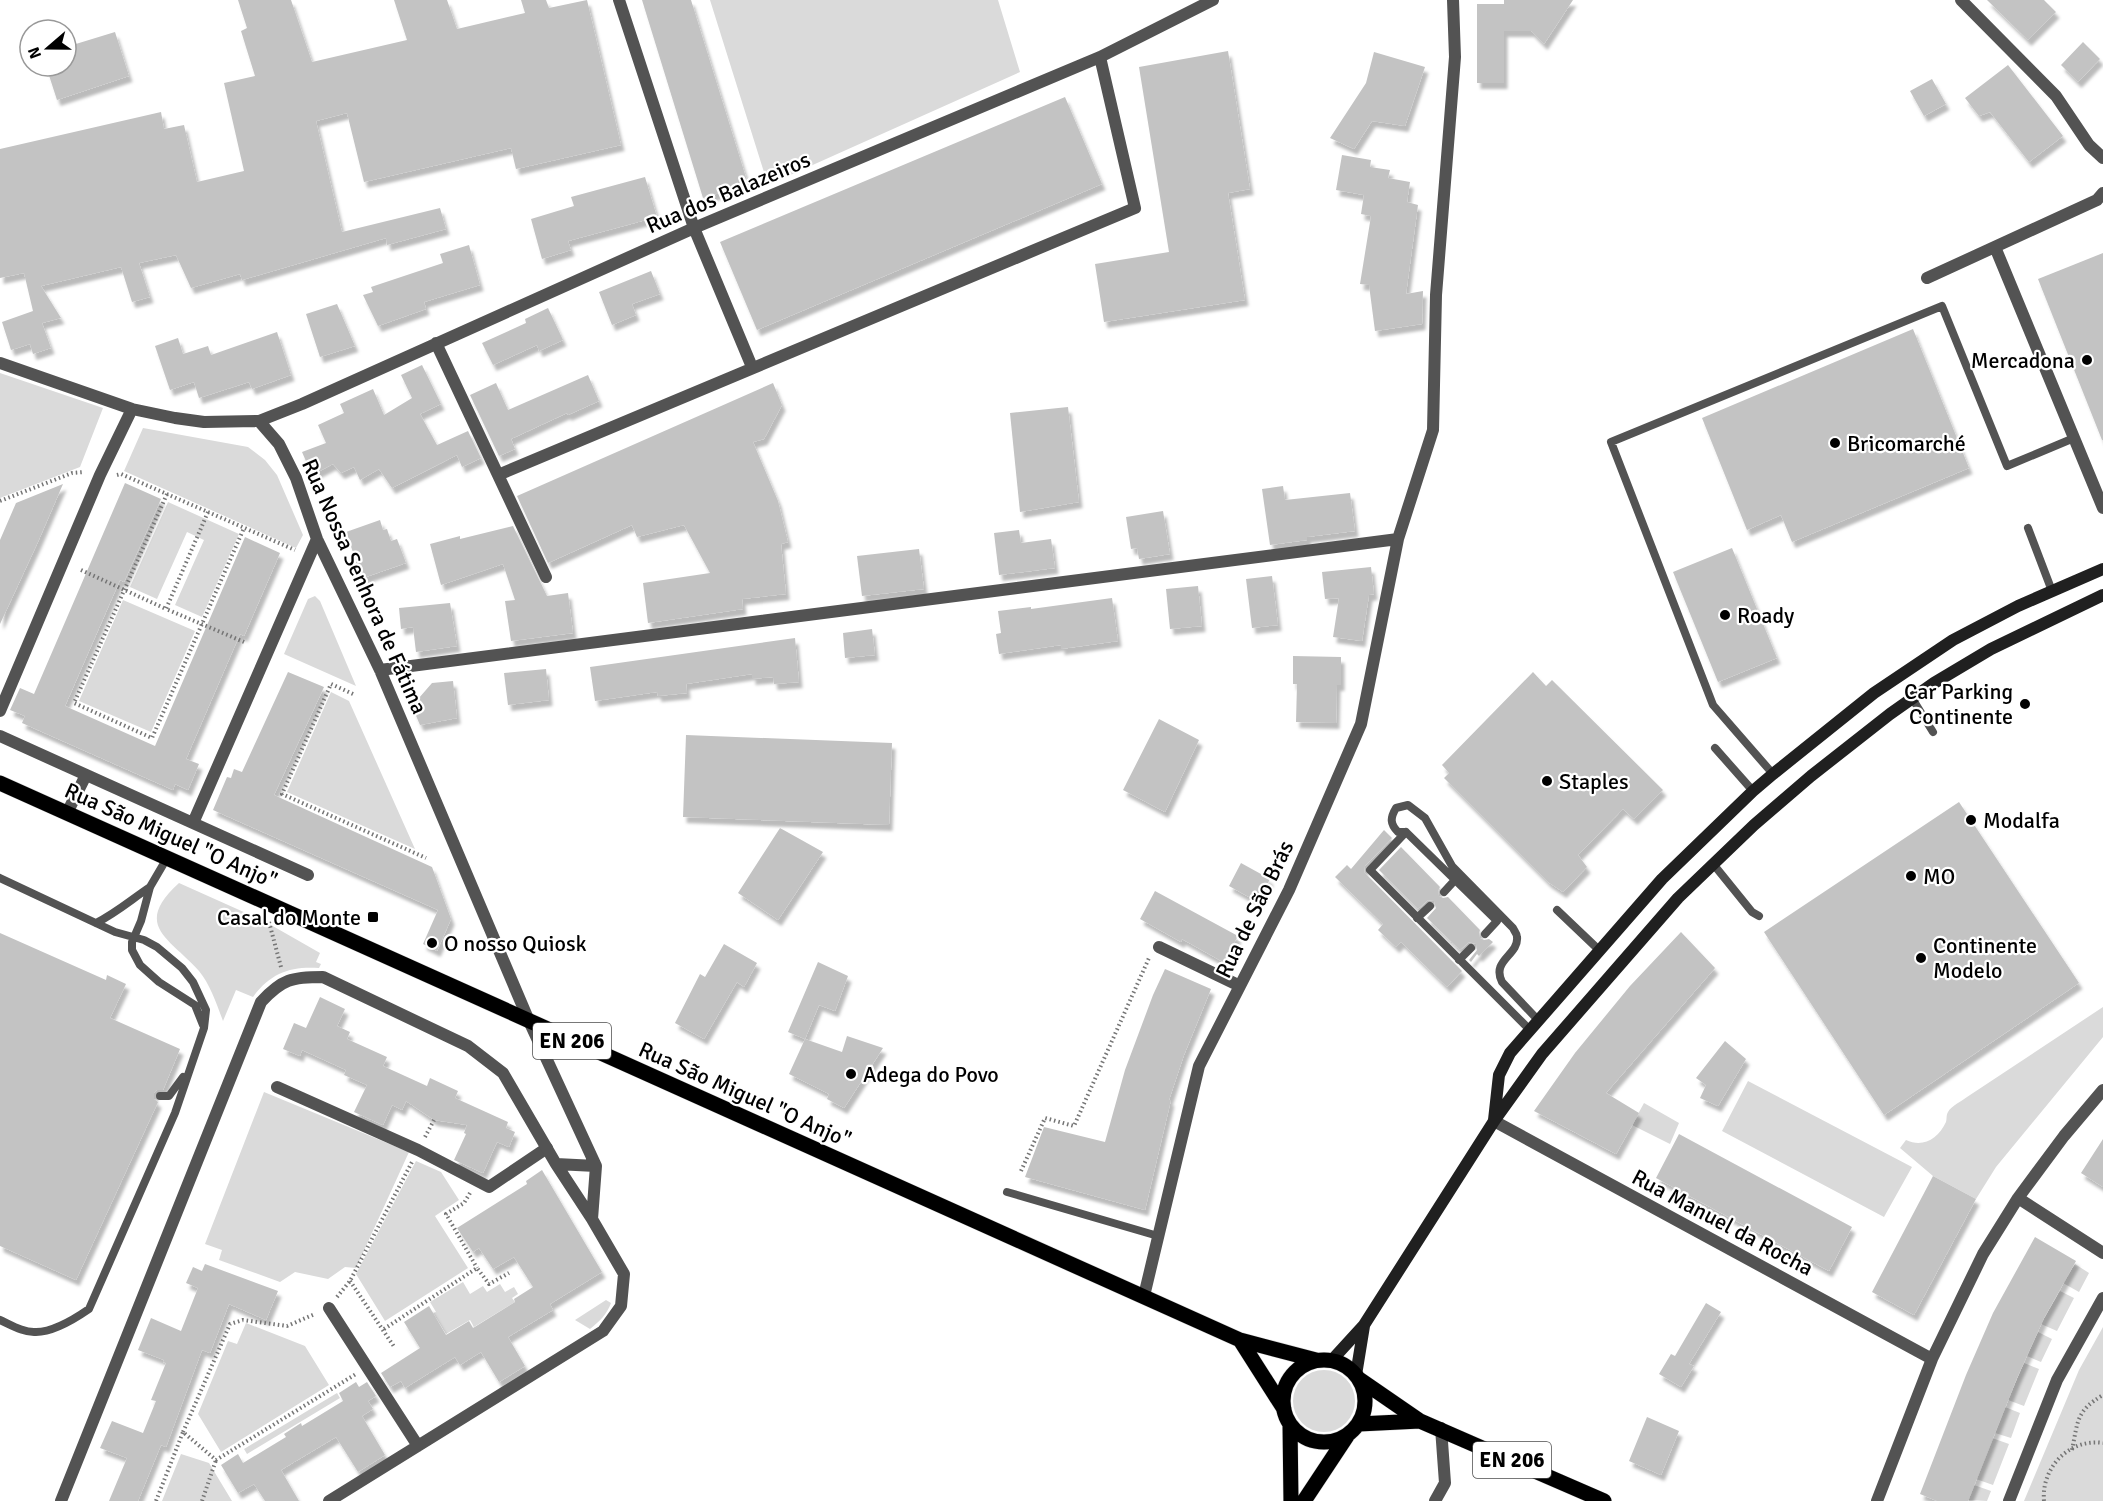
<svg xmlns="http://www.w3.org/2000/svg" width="2103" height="1501" font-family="Signika,sans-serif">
  <defs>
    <filter id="shadow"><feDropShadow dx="3.5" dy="6" stdDeviation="1.5" flood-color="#0004"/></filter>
  </defs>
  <rect width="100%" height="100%" fill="#fff"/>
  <path fill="#dadada" d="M710 0H998L1020 72 768 185Z
    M0 373 103 408 80 467 0 498Z
    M143 428 248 447 265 460 277 475 303 535 296 548 124 471Z
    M168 502 239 534 202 617 175 605 204 540 187 532 157 599 130 587Z
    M315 596 320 601 356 686 284 654 308 599Z
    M123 600 195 631 151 732 79 701Z
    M331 692 349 701 415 849 287 792Z
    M179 883 264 921 320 953 316 962 321 964 319 968C291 966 270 973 253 997L236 990 223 1021C217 1005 210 984 199 971 170 938 132 926 179 883Z
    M2103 1007V1037L1996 1167 1976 1199 1933 1176 1900 1148 1906 1140C1923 1148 1938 1139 1946 1122 1947 1119 1946 1115 1948 1112 1951 1106 1962 1101 1967 1097Z
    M1748 1081 1912 1167 1884 1217 1722 1131Z
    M264 1092 409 1152 356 1268 345 1267 328 1279 295 1272 280 1282 219 1260 222 1250 205 1244Z
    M1644 1103 1679 1123 1670 1144 1632 1125Z
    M416 1161 441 1172 459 1200 435 1216 468 1268 385 1321 356 1274Z
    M2075 1264 2089 1273 2079 1292 2063 1283Z
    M463 1282 470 1294 483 1286 487 1292 500 1284 505 1292 514 1287 518 1294 512 1298 515 1302 474 1327 470 1320 446 1334 433 1313 436 1312 430 1302Z
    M2060 1291 2074 1298 2057 1331 2041 1324Z
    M606 1300 611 1303C607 1314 600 1321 590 1329L575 1320Z
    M246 1323 305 1346 329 1385 221 1452 198 1414 228 1341 237 1344Z
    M2103 1327V1501H2024L2079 1370Z
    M2038 1332 2052 1339 2041 1362 2027 1356Z
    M2024 1363 2039 1369 2024 1406 2008 1400Z
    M1293 1401a31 31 0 1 1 62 0a31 31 0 1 1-62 0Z
    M337 1393 340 1398 247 1454 244 1449Z
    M2005 1407 2020 1413 2011 1438 1995 1433Z
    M1992 1438 2009 1444 1993 1485 1976 1479Z
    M181 1454 209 1463 232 1501H162Z
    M1974 1485 1991 1491 1987 1501 1968 1500Z"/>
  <path fill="#c3c3c3" filter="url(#shadow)" d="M238 0H291L312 62 407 40 394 0H447L457 29 525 13 521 0H546L549 8 587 0 621 145 516 169 511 148 364 182 347 113 316 121 342 232 440 208 446 229 387 245 386 238 242 280 240 274 191 288 176 255 139 263 150 297 132 302 121 267 41 286 61 318 42 323 51 348 33 354 30 344 11 350 2 322 33 311 24 273 0 278V149L161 112 164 129 184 125 197 182 244 171 224 83 255 76 241 31 247 28Z
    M642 0H691L748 184 703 198Z
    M1504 0H1573L1544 44 1531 31H1504V83H1477V4H1504Z
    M1987 0H2044L2056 12 2028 40Z
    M115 32 129 76 57 100 46 66H66V47Z
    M2083 42 2100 59 2078 82 2061 65Z
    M1228 51 1250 189 1228 193 1245 300 1104 322 1095 264 1169 252 1139 67Z
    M1374 52 1425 67 1405 126 1372 121 1354 149 1330 138 1366 83Z
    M2008 65 2063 136 2029 162 1990 112 1979 116 1965 98Z
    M1932 79 1946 104 1924 116 1910 91Z
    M1065 97 1102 184 757 330 720 242Z
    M1342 155 1371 160 1370 167 1390 170 1388 178 1410 182 1407 202 1418 205 1406 294 1423 291 1422 324 1375 331 1369 285 1360 284 1371 216 1361 214 1364 195 1336 190Z
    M645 177 657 217 568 241 571 250 542 259 531 219 574 206 571 197Z
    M469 245 480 285 424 302 426 309 378 326 363 295 373 292 371 287 443 263 440 254Z
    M2103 253V440H2102L2038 279Z
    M651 271 660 294 632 304 636 315 612 325 599 292Z
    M337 304 355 346 320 357 306 314Z
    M548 308 563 340 539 351 537 345 493 365 482 343 526 323 525 319Z
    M1913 329 1969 468 1792 542 1781 515 1747 530 1702 418Z
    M277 332 291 375 252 389 249 382 199 398 194 382 170 390 155 346 178 338 183 354 208 346 211 355Z
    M422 365 441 404 420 414 437 445 468 431 481 458 462 467 457 455 392 488 379 469 360 480 354 467 341 473 333 464 312 475 302 452 326 443 318 425 344 413 340 404 373 389 384 415 412 398 401 375Z
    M588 375 599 401 568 415 567 413 511 439 515 449 499 456 470 395 496 383 508 410Z
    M773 383 782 405 764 439 753 442 778 501 788 542 781 544 786 594 742 599 743 609 648 623 643 583 710 573 684 525 637 537 632 525 548 563 517 496Z
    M1068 407 1079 502 1020 512 1010 413Z
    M125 483 161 499 124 582 120 580 65 706 155 746 245 537 280 553 244 636 240 634 186 759 199 764 188 790 175 784 173 790 22 723 25 716 10 710 20 688 34 694Z
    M63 484 37 544 0 624V540L16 503Z
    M1283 486 1285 500 1350 493 1355 531 1307 537V540L1270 545 1262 489Z
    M1163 511 1170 554 1139 559 1137 548 1131 549 1126 517Z
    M380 520 383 530 387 529 391 541 397 539 406 563 360 579 354 564 356 563 354 555 346 532Z
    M513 526 547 596 568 593 573 633 511 641 505 601 515 600 503 564 441 585 430 544 460 536V539Z
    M1019 530 1021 543 1051 539 1055 568 999 575 994 533Z
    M1732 548 1777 658 1718 682 1673 572Z
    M919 549 924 589 862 596 857 556Z
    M1371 567 1374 594 1369 595 1362 641 1333 637 1339 598 1325 599 1322 572Z
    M1272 576 1278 625 1252 628 1246 579Z
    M1198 586 1202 626 1170 629 1166 589Z
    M1112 598 1118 641 1061 649V645L999 654 996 634 1001 633 998 611 1031 607V609Z
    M450 603 457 646 416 652 413 627 401 629 399 608Z
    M872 629 875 655 845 658 843 633Z
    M795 638 799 682 774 684 773 677 752 679V674L686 684 687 693 658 696 657 692 595 701 590 667Z
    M1293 656 1341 657V685H1337L1336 723 1296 722 1297 684H1293Z
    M546 669 549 700 508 705 504 673Z
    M288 672 324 687 274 795 432 867 451 919 437 951 423 944 438 910 213 810 227 777 231 778 234 769 242 772Z
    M1533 672 1546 686 1552 680 1663 790 1634 819 1623 809 1578 855 1587 867 1563 892 1548 882 1444 778 1449 773 1442 765Z
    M453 681 457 718 420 725 412 706 432 683Z
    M1159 719 1199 740 1165 812 1123 790Z
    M686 735 892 743 889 825 683 817Z
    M1959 802 2079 983 1884 1115 1764 932Z
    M780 828 823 852 778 920 738 893Z
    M1384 830 1392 838 1365 866 1364 872 1462 971 1447 987 1401 942 1396 947 1378 930 1383 924 1335 877 1347 865 1351 869Z
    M1401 847 1440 887 1438 891 1439 896 1443 898 1448 897 1480 930 1479 933 1480 938 1484 940 1489 939 1493 942 1479 956 1477 954 1471 962 1469 960 1477 950 1476 944 1469 942 1460 950 1427 918 1436 908 1434 901 1428 900 1418 909 1379 870Z
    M1241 863 1270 879 1258 902 1229 886Z
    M1155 891 1238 936 1223 962 1182 939 1181 942 1140 919Z
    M1681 932 1715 968 1606 1093 1639 1113 1616 1154 1534 1111 1575 1053 1630 986Z
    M0 933 106 980 107 975 126 984 110 1018 180 1049 163 1090H157L154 1093V1099L158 1102 76 1280 0 1246Z
    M724 944 757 963 744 987 737 982 704 1039 675 1023 700 974 705 977Z
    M818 962 848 976 835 1011 819 1005 805 1039 788 1032Z
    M1165 969 1211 989 1184 1055 1169 1100H1171L1145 1210 1025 1177 1044 1127 1105 1142 1125 1070 1153 995Z
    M320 997 345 1009 337 1026 350 1032 347 1039 387 1057 383 1066 427 1086 430 1078 458 1091 455 1098 508 1122 506 1128 515 1132 509 1147 497 1142 483 1173 454 1160 466 1134 464 1133 467 1125 434 1120 406 1101 402 1110 392 1105 383 1125 354 1112 367 1085 344 1075 346 1070 302 1050 300 1056 283 1049 294 1023 306 1028Z
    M847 1036 883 1048 844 1108 827 1099 829 1094 789 1074 805 1039 842 1052Z
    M1725 1041 1746 1059 1718 1106 1700 1098 1706 1085 1696 1078Z
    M1679 1134 1852 1227 1829 1271 1656 1178Z
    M2103 1139V1187L2081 1173Z
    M542 1170 602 1272 550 1304 553 1310 508 1337 525 1366 499 1382 481 1352 460 1365 455 1357 405 1388 401 1381 390 1387 381 1373 420 1348 404 1322 429 1306 446 1335 469 1321 473 1328 515 1302 514 1299 533 1287 514 1257 493 1269 479 1248 473 1252 457 1228 527 1184 526 1181Z
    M1933 1176 1976 1199 1914 1315 1872 1292Z
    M2035 1237 2076 1261 2044 1318 2017 1378 1968 1501H1937L1920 1494 1966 1375 1993 1313Z
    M205 1264 278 1291 266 1320 229 1304 210 1353 202 1350 166 1447 161 1445 138 1501H109L127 1458 100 1448 112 1421 143 1433 156 1401 151 1400 166 1363 163 1362 164 1360 138 1350 151 1318 181 1331 198 1288 186 1283 193 1267 202 1271Z
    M1706 1303 1721 1312 1689 1364 1694 1366 1681 1387 1659 1374 1671 1354 1675 1356Z
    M356 1382 359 1387 367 1382 376 1396 368 1401 373 1409 362 1416 385 1455 358 1472 336 1437 281 1470 299 1501H265L254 1484 238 1493 221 1465 238 1454 243 1463 286 1437 284 1434 301 1423 302 1426 343 1401 339 1393Z
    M1647 1417 1679 1431 1661 1475 1629 1461Z"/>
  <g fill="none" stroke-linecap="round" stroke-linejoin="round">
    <g stroke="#dbdbdb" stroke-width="16">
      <path id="primary" d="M0 783 1240 1340 1316 1360
        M1240 1340 1284 1409
        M1283 1401a41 41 0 1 1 82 0a41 41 0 1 1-82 0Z
        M1359 1379 1420 1421 1604 1501
        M1290 1424 1291 1501
        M1359 1424 1420 1421
        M1304 1501 1347 1436"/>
    </g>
    <path stroke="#757575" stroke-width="4" stroke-dasharray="1.5 3" stroke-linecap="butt" d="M117 475 121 474 295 550
      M167 494 74 703 152 738 244 528
      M0 501 72 473 84 472
      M208 512 166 609 244 642
      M81 570 166 609
      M353 694 331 684 282 794 426 858
      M269 922 281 967
      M425 1137 434 1120
      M1021 1171 1045 1118 1074 1126 1149 958
      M470 1193 464 1203 446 1214 477 1268
      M350 1281 395 1348
      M337 1297 350 1281 412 1162
      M384 1329 477 1268 489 1284 509 1273
      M183 1432 230 1324 243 1320 287 1326 315 1314
      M2072 1450C2078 1421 2076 1411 2103 1395
      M156 1501 183 1432 216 1460 356 1374
      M202 1501 216 1460
      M2044 1501C2041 1468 2069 1438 2103 1443"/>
    <path stroke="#535353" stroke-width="8" d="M2028 528 2052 591
      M1912 698 1933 732
      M1715 748 1753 791
      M1773 774 1713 705 1611 442 1942 306 2007 466 2074 438
      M1406 832 1370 870 1529 1029
      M167 858 150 887 141 921 132 942V950L140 965 159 982 195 1005 203 1025
      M1714 865 1752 912 1759 916
      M0 878 115 932 144 940 157 947 182 968 193 982 206 1010 204 1028 175 1113 89 1309C76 1318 53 1332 36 1332 24 1333 11 1325 0 1320
      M1444 892 1455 880
      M1557 910 1599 950
      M1417 918 1430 906
      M96 923C116 913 132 899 150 887
      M1485 934 1497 921 1406 832H1398C1390 824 1390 818 1396 808L1408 805 1425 818 1452 866 1513 928C1514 931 1517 933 1517 937 1519 955 1491 960 1502 982L1538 1020
      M1459 960 1471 948
      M160 1096H169L183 1077
      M1007 1192 1158 1236"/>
    <path stroke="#535353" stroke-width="12" d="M277 1087 418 1150 489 1187 547 1148"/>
    <path stroke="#535353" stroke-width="12" d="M619 0 694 228 752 367
      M1961 0 2056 96 2089 145 2103 158
      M1995 247 2103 508
      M1927 278 2097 200 2103 193
      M436 343 546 577
      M0 363 132 409 175 418 204 422 259 421 302 404 694 228 1100 57 1213 0
      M259 421 279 444 296 478 317 539 380 670 529 1021 596 1166 592 1219 624 1274 621 1306 603 1331 329 1501
      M498 475 1135 208 1100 57
      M380 670 1398 539
      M0 711 100 475 132 409
      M0 736 308 875
      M67 813 86 775
      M193 823 317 539
      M1159 947 1240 986
      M1494 1121 1932 1359
      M556 1164 592 1219
      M2018 1198 2103 1253
      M1144 1296 1199 1066 1289 890 1361 724 1398 539 1433 430 1436 295 1455 57 1453 0
      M329 1308 418 1446
      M61 1501 261 1002C282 979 292 977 323 977L468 1046 503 1073 556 1164 596 1166
      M1435 1501 1445 1483 1441 1428
      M1877 1501 1932 1359 1983 1254 2018 1198 2064 1136 2103 1090
      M2009 1501 2057 1380 2103 1298"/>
    <path stroke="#202020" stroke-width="12" d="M1494 1120 1499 1075 1510 1053 1662 879 1753 791 1773 774 1874 693 1953 640 2018 606 2103 569
      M1332 1360 1364 1325 1494 1121 1542 1054 1678 898 1754 825 1811 776 1890 714 1934 683 1991 649 2103 595
      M1356 1375 1364 1326"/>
    <use href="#primary" stroke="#000" stroke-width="15"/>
  </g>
  <g fill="#000" stroke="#fff" stroke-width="2">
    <circle cx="2087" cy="360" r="6"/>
    <circle cx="1835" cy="443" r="6"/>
    <circle cx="1725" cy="615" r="6"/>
    <circle cx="2025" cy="704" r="6"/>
    <circle cx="1547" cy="781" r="6"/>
    <circle cx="1971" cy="820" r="6"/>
    <circle cx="1911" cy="876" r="6"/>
    <rect x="367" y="911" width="12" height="12" rx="3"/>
    <circle cx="432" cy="943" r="6"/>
    <circle cx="1921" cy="958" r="6"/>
    <circle cx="851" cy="1074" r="6"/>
  </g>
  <g text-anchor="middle" stroke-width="4.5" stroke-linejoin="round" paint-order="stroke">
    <g fill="#fff" stroke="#4c4c4c" stroke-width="1.5">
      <rect x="533" y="1023" width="78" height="36" rx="4.5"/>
      <rect x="1473" y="1442" width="78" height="36" rx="4.5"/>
    </g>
    <g font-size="21" font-weight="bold" fill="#000">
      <text x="572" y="1048">EN 206</text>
      <text x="1512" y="1467">EN 206</text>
    </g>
    <g font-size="22" fill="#000" stroke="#fff">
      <text transform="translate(728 192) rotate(-23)" y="8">Rua dos Balazeiros</text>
      <text transform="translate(365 586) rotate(66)" y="8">Rua Nossa Senhora de Fátima</text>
      <text transform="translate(171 835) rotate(24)" y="8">Rua São Miguel "O Anjo"</text>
      <text transform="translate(1254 909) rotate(-64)" y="8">Rua de São Brás</text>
      <text transform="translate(745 1094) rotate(24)" y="8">Rua São Miguel "O Anjo"</text>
      <text transform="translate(1723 1222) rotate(28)" y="8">Rua Manuel da Rocha</text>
    </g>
    <g font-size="22" fill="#000" stroke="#fff" text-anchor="start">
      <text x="2075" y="368" text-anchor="end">Mercadona</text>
      <text x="1847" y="451">Bricomarché</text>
      <text x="1737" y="623">Roady</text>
      <text x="2013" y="699" text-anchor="end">Car Parking<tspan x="2013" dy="25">Continente</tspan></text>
      <text x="1559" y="789">Staples</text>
      <text x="1983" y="828">Modalfa</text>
      <text x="1923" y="884">MO</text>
      <text x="361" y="925" text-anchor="end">Casal do Monte</text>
      <text x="444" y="951">O nosso Quiosk</text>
      <text x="1933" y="953">Continente<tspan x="1933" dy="25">Modelo</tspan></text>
      <text x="863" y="1082">Adega do Povo</text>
    </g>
  </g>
  <g transform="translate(48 48) rotate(250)"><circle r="28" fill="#ffffff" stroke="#999999" stroke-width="1.5"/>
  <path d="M0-4.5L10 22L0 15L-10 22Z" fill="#000000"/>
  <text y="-9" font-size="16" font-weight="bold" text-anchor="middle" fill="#000000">N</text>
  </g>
</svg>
